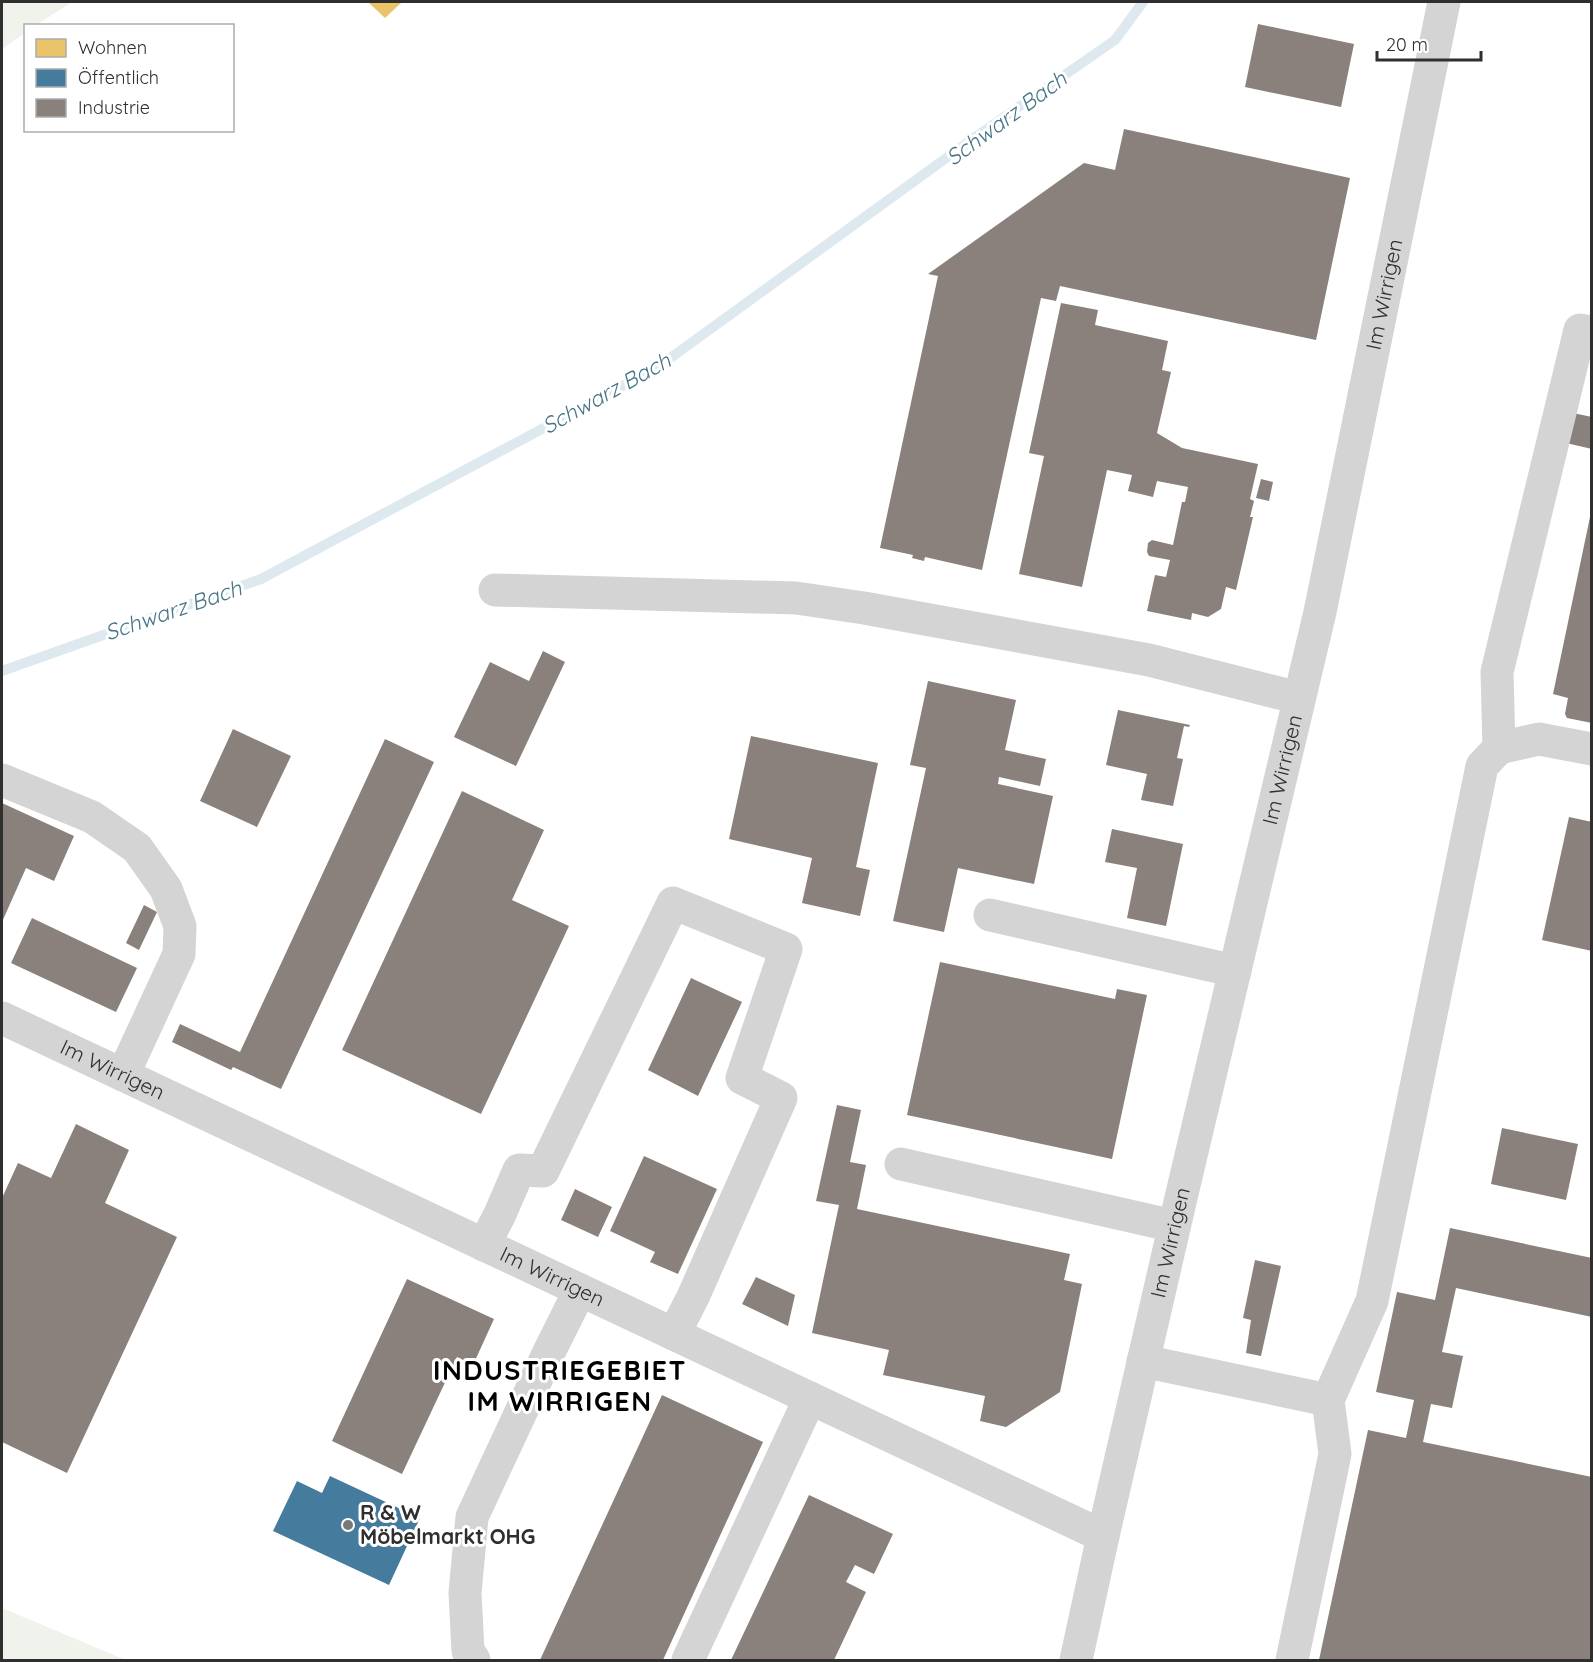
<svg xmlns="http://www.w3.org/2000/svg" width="1593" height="1662" font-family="Quicksand,sans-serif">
  <rect width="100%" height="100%" fill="#fff"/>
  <path fill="#f0f2ec" d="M2 2H72L36 25 26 26 25 33 2 49Z
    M2 1608 126 1660H2Z"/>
  <path fill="#e9c46a" d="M371 2H402L385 18 369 3Z"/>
  <path fill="#457b9d" d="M330 1476 420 1518 389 1585 273 1531 297 1481 322 1493Z"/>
  <path fill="#8a817c" d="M1258 24 1354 44 1341 107 1245 87Z
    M1124 129 1350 178 1316 340 1060 286 1056 301 1041 298 982 570 925 557 924 561 912 558 913 555 880 548 938 276 928 274 1084 163 1115 170Z
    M1061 303 1098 310 1095 325 1168 341 1162 370 1171 372 1157 433 1182 448 1258 464 1250 499 1254 501 1250 517H1253L1236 590 1226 587 1221 609 1208 617 1192 613 1191 620 1147 611 1155 575 1166 577 1170 560 1149 556 1147 552 1148 543 1152 540 1173 545 1182 502H1185L1188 487 1157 481 1153 497 1128 491 1132 475 1107 470 1082 587 1019 574 1044 456 1029 453Z
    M1573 413 1592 417V449L1566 443Z
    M1261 479 1273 482 1269 501 1256 498Z
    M1590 517H1592V723L1567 718 1565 714 1568 698 1553 694Z
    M543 651 565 662 516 766 454 737 490 662 529 681Z
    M928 681 1016 700 1005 750 1046 759 1040 786 999 777 998 784 1053 796 1034 884 958 868 944 932 893 921 926 768 910 765Z
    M1118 710 1190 725 1189 727 1184 726 1177 758 1183 759 1173 806 1141 800 1147 774 1106 765Z
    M233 729 291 756 257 827 200 801Z
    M751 736 878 763 856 867 870 870 860 916 802 903 812 858 729 839Z
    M385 739 434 762 281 1089 233 1067 231 1070 172 1042 180 1024 240 1052Z
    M462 791 544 830 512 900 569 926 481 1114 342 1050Z
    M2 803 74 836 54 881 26 868 2 922Z
    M1569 817 1592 822V951L1542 940Z
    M1112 829 1183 844 1166 926 1127 918 1137 868 1105 862Z
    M144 905 157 912 139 950 126 943Z
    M32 918 137 968 116 1012 11 963Z
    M940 962 1115 999 1117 989 1147 995 1112 1159 907 1115Z
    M691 978 742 1002 698 1096 648 1070Z
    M837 1105 861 1110 850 1162 866 1165 857 1209 1070 1254 1064 1280 1082 1284 1060 1392 1006 1427 980 1421 985 1396 883 1375 889 1350 812 1333 839 1205 816 1201Z
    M76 1124 129 1150 105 1203 177 1237 67 1473 2 1442V1198L18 1163 51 1178Z
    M1502 1128 1578 1144 1566 1200 1491 1184Z
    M644 1156 717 1189 678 1274 650 1262 655 1252 610 1231Z
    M575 1189 612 1207 598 1237 561 1220Z
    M1450 1228 1592 1258V1317L1456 1288 1442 1352 1463 1356 1452 1408 1431 1404 1423 1442 1592 1477V1660H1319L1368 1430 1406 1438 1414 1400 1376 1392 1397 1292 1435 1300Z
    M1255 1260 1281 1266 1261 1356 1246 1353 1251 1320 1243 1318Z
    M756 1277 795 1295 788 1326 742 1304Z
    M407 1279 494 1319 473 1365 457 1357 402 1474 332 1441Z
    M662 1395 763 1442 663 1660H540Z
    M809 1495 893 1534 874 1574 855 1565 846 1582 866 1592 834 1660H731Z"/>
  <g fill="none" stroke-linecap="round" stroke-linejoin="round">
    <path stroke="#dde9ef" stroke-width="10" d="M2 671 261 579 658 367 971 140 1115 40 1143 2"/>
    <g stroke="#d4d4d4" stroke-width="33">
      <path d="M495 590 796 598 864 608 1149 660 1299 698"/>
      <path d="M1499 748 1497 672 1580 330 1592 332"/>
      <path d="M2 780 92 817 137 848 166 889 180 926 179 954 123 1075"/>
      <path d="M990 915 1235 971"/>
      <path id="s1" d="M2 1018 1103 1536"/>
      <path d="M901 1164 1174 1226"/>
      <path d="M484 1245 500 1214 519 1170 543 1171 673 903 786 949 742 1078 781 1098 693 1297 674 1334"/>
      <path d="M1143 1361 1328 1400 1335 1454 1292 1660"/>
      <path d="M1328 1400 1372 1301 1482 766 1499 748 1539 739 1592 749"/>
      <path d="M474 1660 468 1651 465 1593 472 1517 549 1352 580 1290"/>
      <path d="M688 1660 810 1398"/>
      <path id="s2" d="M1076 1660 1103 1536 1180 1202 1320 612 1444 2"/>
    </g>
  </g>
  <circle fill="#787878" stroke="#fff" stroke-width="2" cx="348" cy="1525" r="6"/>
  <g text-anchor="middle" stroke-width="6" stroke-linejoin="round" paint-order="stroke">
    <g font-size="21" fill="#2f2f2f" stroke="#fff">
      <text dy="7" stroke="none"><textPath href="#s2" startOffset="1400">Im Wirrigen</textPath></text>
      <text dy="7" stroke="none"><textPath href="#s2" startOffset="914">Im Wirrigen</textPath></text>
      <text dy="7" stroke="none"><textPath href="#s1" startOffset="122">Im Wirrigen</textPath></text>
      <text dy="7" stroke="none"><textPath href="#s2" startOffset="428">Im Wirrigen</textPath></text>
      <text dy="7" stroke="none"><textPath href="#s1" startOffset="608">Im Wirrigen</textPath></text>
    </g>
    <g font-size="21" font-weight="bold" fill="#2f2f2f" stroke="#fff" text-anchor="start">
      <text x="360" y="1520">R &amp; W<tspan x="360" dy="24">Möbelmarkt OHG</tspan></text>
    </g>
    <g font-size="22" font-style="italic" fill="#477487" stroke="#fff">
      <text transform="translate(1006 118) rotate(-36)" y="8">Schwarz Bach</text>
      <text transform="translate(606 393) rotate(-29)" y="8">Schwarz Bach</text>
      <text transform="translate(173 610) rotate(-19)" y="8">Schwarz Bach</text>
    </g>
    <g font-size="27" font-weight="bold" letter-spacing="1.5" fill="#000" stroke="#fff">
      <text x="560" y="1380">INDUSTRIEGEBIET<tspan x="560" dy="31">IM WIRRIGEN</tspan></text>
    </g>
  </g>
  <rect width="1593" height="1662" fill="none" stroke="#2f2f2f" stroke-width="6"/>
  <rect x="24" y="24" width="210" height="108" fill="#ffffff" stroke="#acacac" stroke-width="1.5"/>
  <rect x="36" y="39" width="30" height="18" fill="#e9c46a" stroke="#acacac" stroke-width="1.5"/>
  <text x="78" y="54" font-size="18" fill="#2f2f2f">Wohnen</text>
  <rect x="36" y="69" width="30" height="18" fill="#457b9d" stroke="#acacac" stroke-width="1.5"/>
  <text x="78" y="84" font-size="18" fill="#2f2f2f">Öffentlich</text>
  <rect x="36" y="99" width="30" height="18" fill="#8a817c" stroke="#acacac" stroke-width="1.5"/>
  <text x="78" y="114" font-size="18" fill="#2f2f2f">Industrie</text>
  <path d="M1377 51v9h104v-9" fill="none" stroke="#2f2f2f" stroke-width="3"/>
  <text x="1386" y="51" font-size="18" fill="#2f2f2f" stroke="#ffffff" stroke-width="4.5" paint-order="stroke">20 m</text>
</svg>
